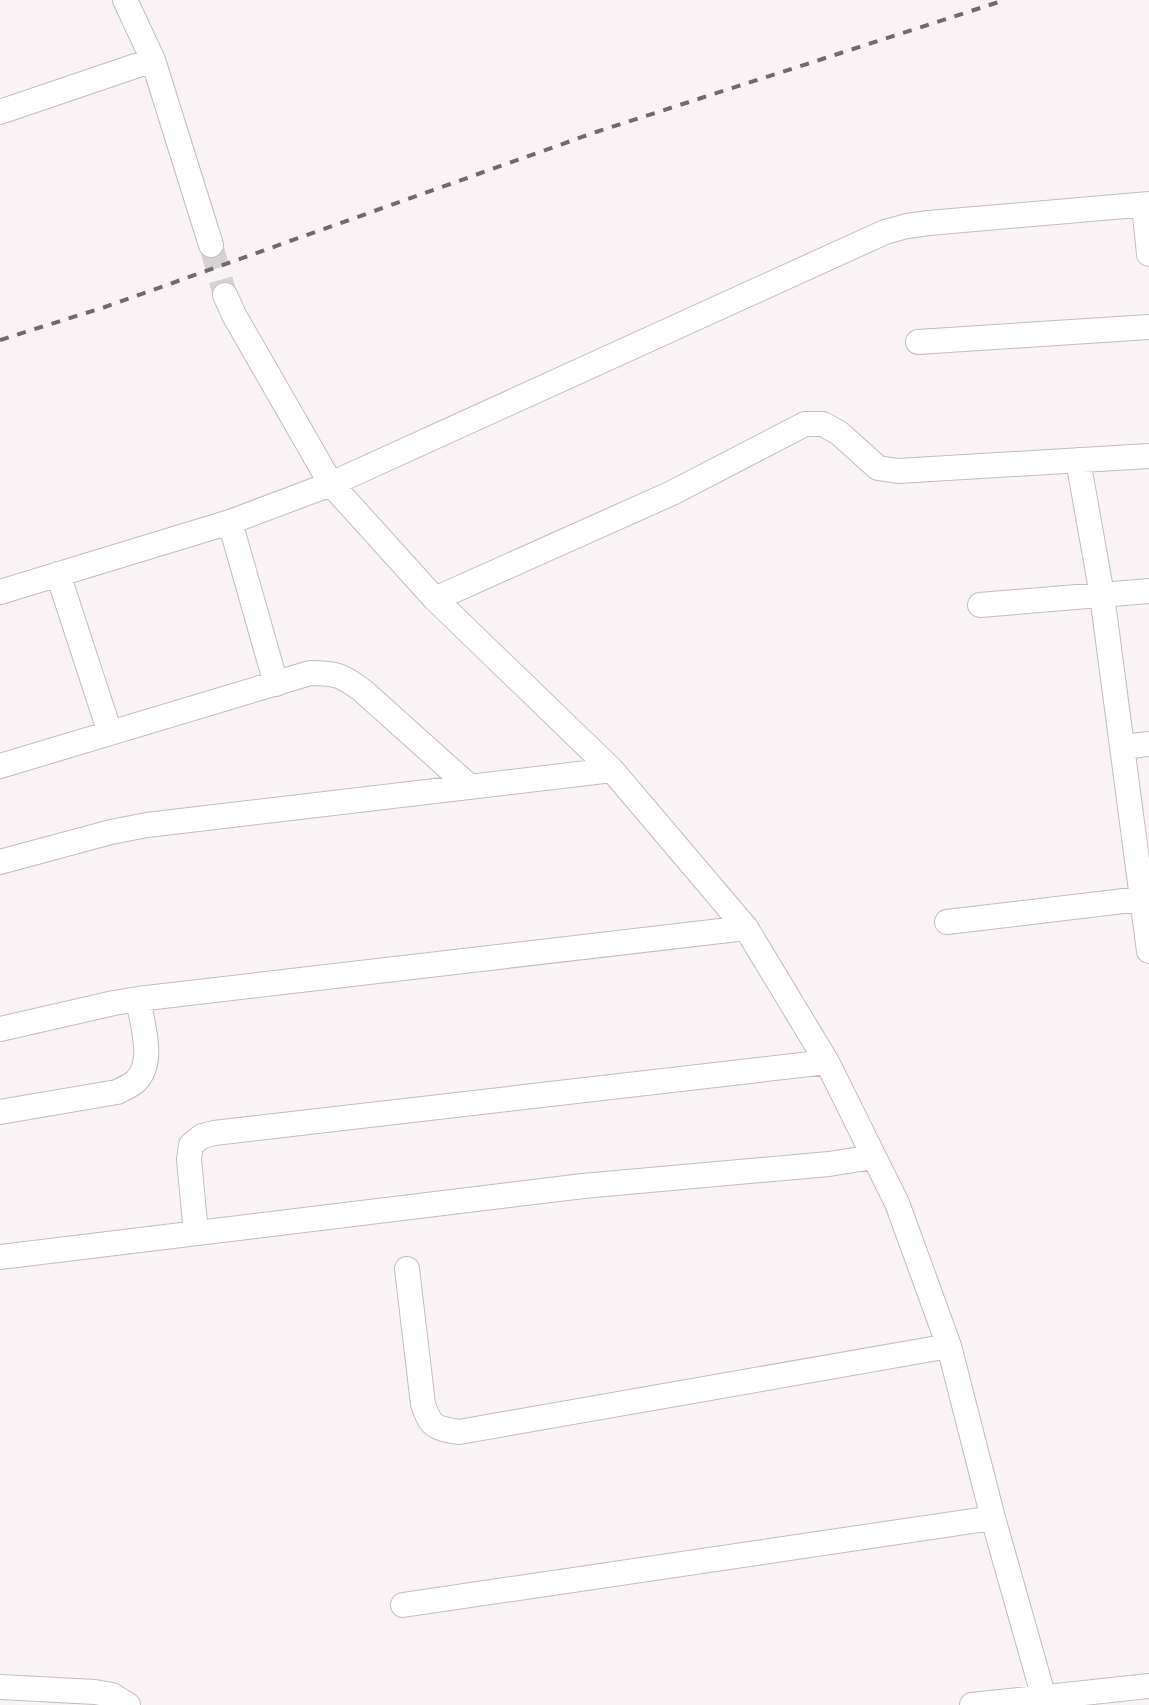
<svg xmlns="http://www.w3.org/2000/svg" width="1149" height="1705" font-family="'Alegreya Sans',sans-serif">
  <rect width="100%" height="100%" fill="#f9f3f5"/>
  <g fill="none" stroke-linecap="round" stroke-linejoin="round">
    <path stroke="#d6d1d2" stroke-width="24" stroke-dasharray="24 12" stroke-linecap="butt" d="M211 245 225 295"/>
    <g stroke="#c2bcbd" stroke-width="26">
      <path id="street" d="M125 0 153 60 211 245
        M0 112 153 60
        M1144 205 1149 254
        M225 295 234 315 331 484 435 599 612 770 746 928 827 1062 897 1203 949 1346 993 1518 1044 1698
        M918 342 1149 327
        M1078 460 1102 595 1149 951
        M230 522 276 684
        M58 574 110 733
        M0 592 230 522 331 484 885 232 907 226 929 223 1149 204
        M435 599 672 493 805 424H823L839 433 878 468 898 471 1149 456
        M980 605 1149 591
        M1123 747 1149 744
        M0 766 310 673C336 673 342 675 363 691L470 787
        M0 862 111 832 147 825 612 770
        M947 922 1149 898
        M0 1029 114 1003 138 999 746 928
        M0 1112 117 1092C123 1089 130 1086 135 1082 156 1063 142 1024 138 999
        M196 1233 189 1160 191 1145 202 1136 214 1133 827 1062
        M0 1257 583 1186 829 1164 873 1157
        M407 1269 423 1404C431 1428 435 1428 459 1432L949 1346
        M403 1605 993 1518
        M0 1687 95 1692 112 1695 128 1705
        M972 1705 1149 1686"/>
    </g>
    <use href="#street" stroke="#fff" stroke-width="24"/>
    <path stroke="#6e6b6c" stroke-width="4" stroke-dasharray="9 9" stroke-linecap="butt" d="M0 340 105 307 596 132 1005 0"/>
  </g>
</svg>
